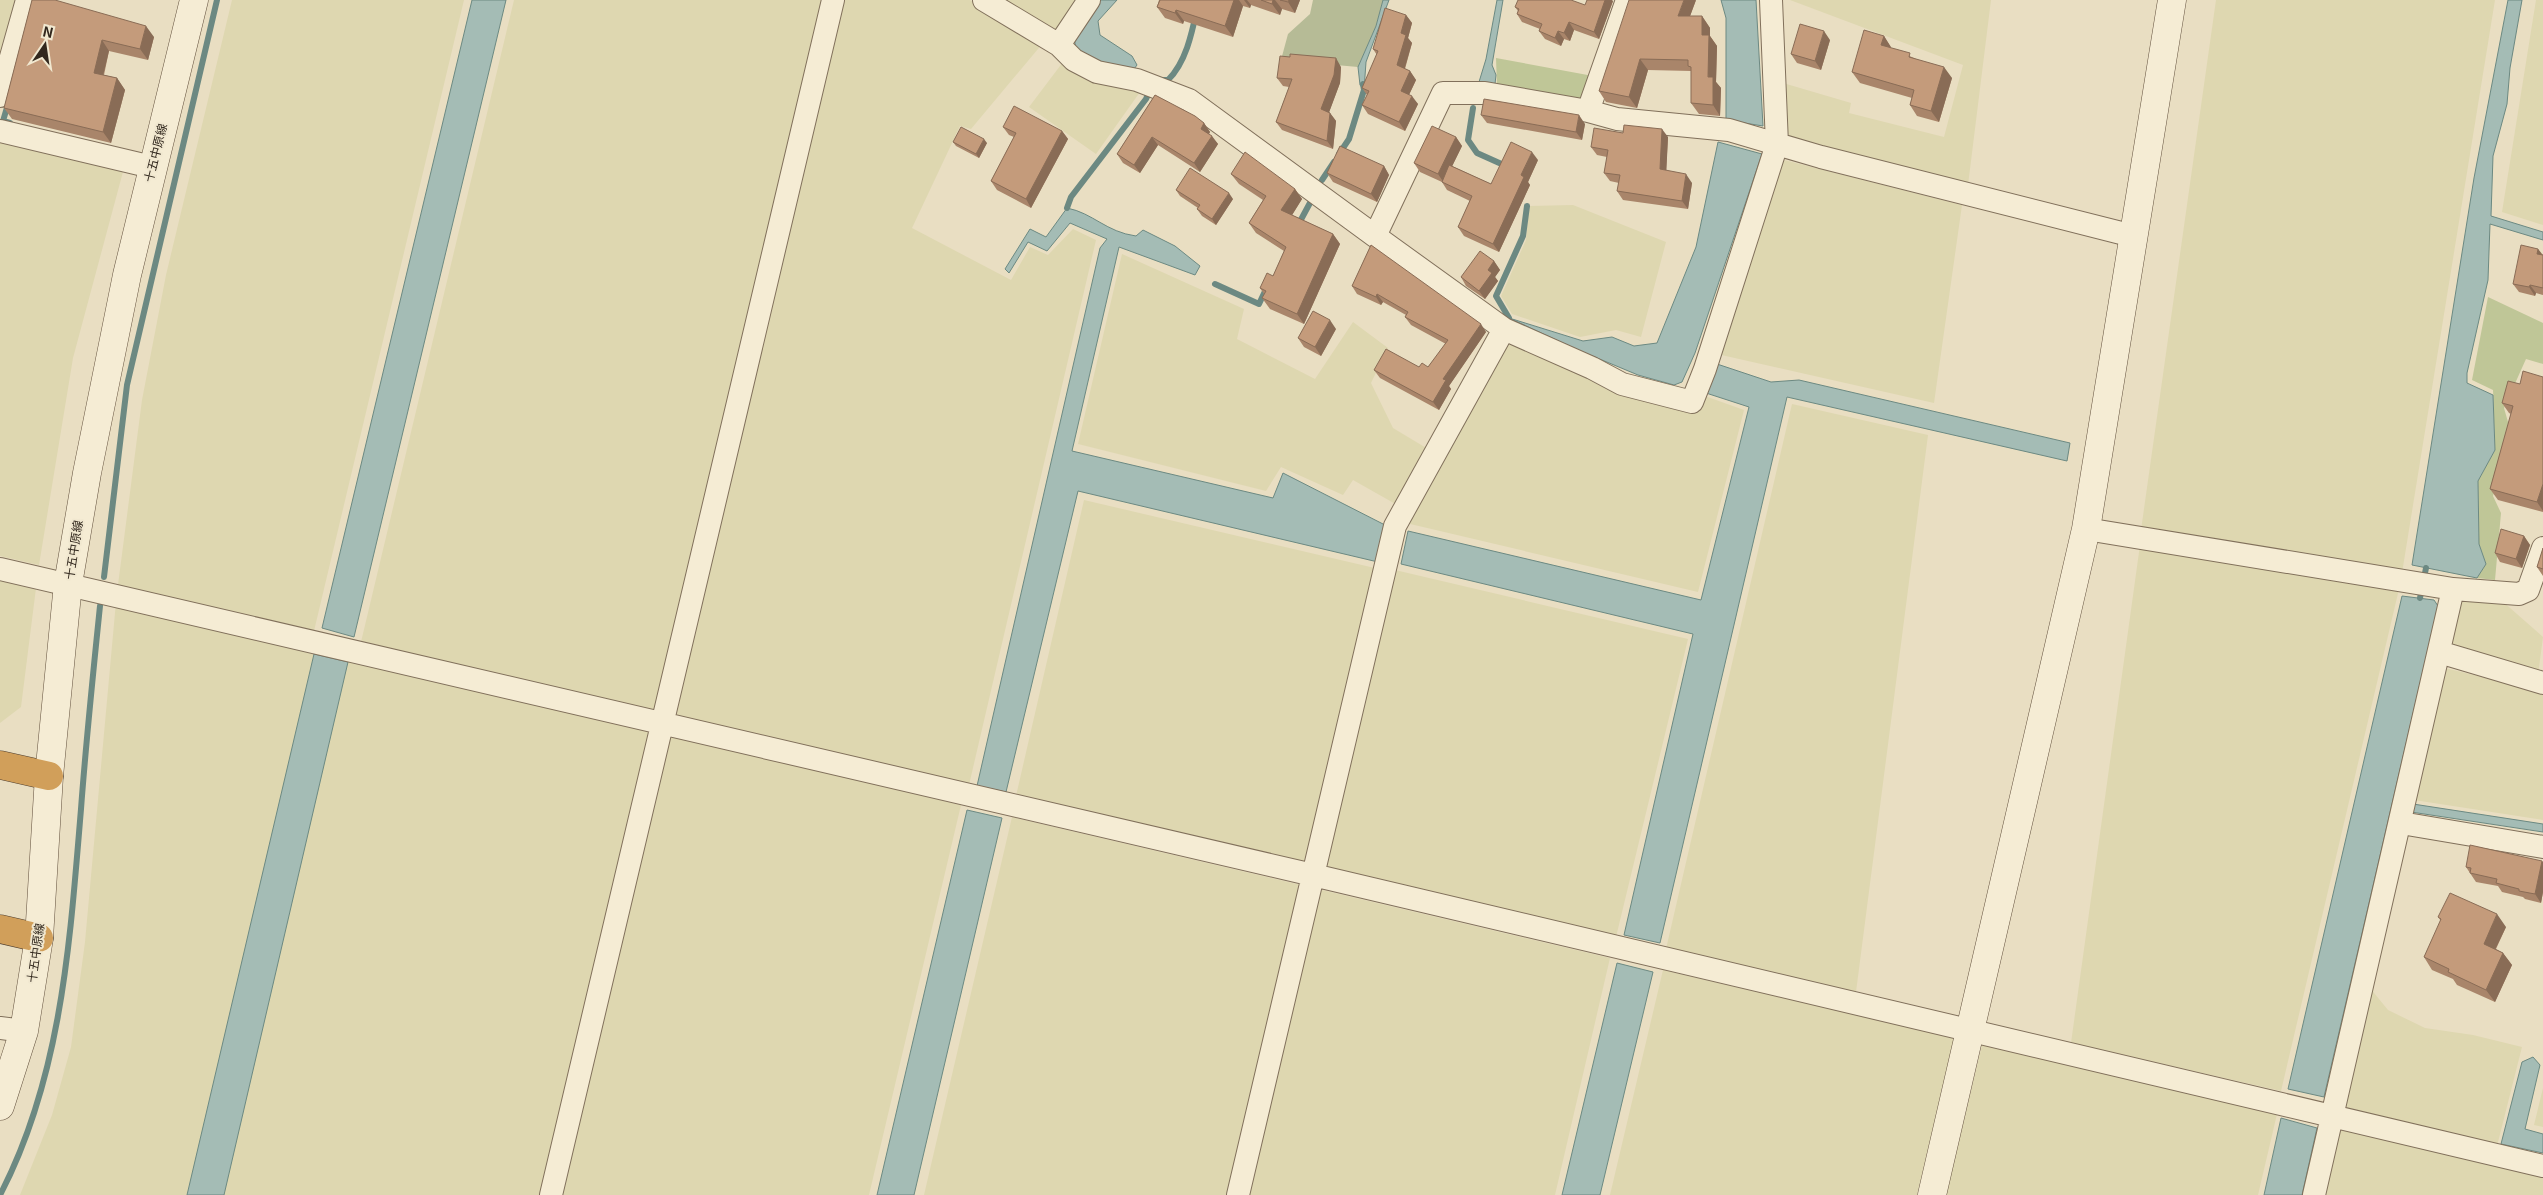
<svg xmlns="http://www.w3.org/2000/svg" width="2543" height="1195" font-family="Georgia,'Noto Sans JP',serif">
  <rect width="100%" height="100%" fill="#e9dec2"/>
  <path fill="#ded7b0" d="M0 0H19L0 66Z
    M232 0H464L314 631 118 585 142 400 166 275Z
    M514 0H824L654 711 361 642Z
    M841 0H970L1043 43 971 129 960 126 912 228 1011 280 1030 247 1048 255 1073 229 1096 240 969 785 676 716Z
    M1005 0H1079L1058 32Z
    M1790 0H1991L1968 185 1784 140 1783 83 1851 103 1849 113 1944 137 1963 65Z
    M2216 0H2495L2402 573 2141 530Z
    M2536 0H2543V225L2502 212Z
    M1063 62 1140 92 1096 154 1029 107Z
    M0 137 124 168 73 358 39 565 0 556Z
    M1784 160 1962 205 1934 403 1717 354Z
    M1573 205 1666 242 1641 337 1616 330 1580 337 1512 314 1501 296 1526 240 1529 206Z
    M1122 254 1244 309 1237 339 1315 379 1353 322 1388 348 1371 383 1393 428 1428 449 1399 506 1353 480 1343 495 1281 467 1266 491 1078 444Z
    M1511 339 1629 397 1702 395 1744 410 1698 592 1406 523 1443 463Z
    M1792 404 1928 435 1856 992 1666 949Z
    M1084 500 1379 569 1307 865 1016 796Z
    M2140 545 2399 589 2281 1091 2071 1043Z
    M1395 570 1688 639 1616 937 1324 868Z
    M0 580 36 588 21 707 0 723Z
    M2462 597 2501 600 2543 637 2538 675 2450 649Z
    M116 602 961 805 869 1195H20L52 1115 71 1047 85 942Z
    M2445 668 2543 692V820L2414 800Z
    M1012 817 1610 958 1555 1195H924Z
    M1663 970 1954 1038 1917 1195H1610Z
    M2370 988 2388 1010 2425 1028 2473 1035 2522 1047 2497 1146 2343 1108Z
    M1982 1045 2277 1114 2258 1195H1946Z
    M2543 1088V1127L2534 1125Z
    M2338 1128 2543 1176V1195H2323Z"/>
  <path fill="#bfc697" d="M1496 58 1593 76 1584 101 1497 86Z
    M2488 297 2543 323V364L2526 359 2504 408 2510 429 2493 496 2501 513 2495 580 2477 578 2486 564 2479 544 2478 481 2495 450 2493 390 2472 380Z"/>
  <path fill="#b6bb96" d="M1313 0H1383L1376 26 1358 67 1281 60 1288 34 1310 14Z"/>
  <path fill="#a4bcb5" stroke="#6c8982" d="M472 0H506L354 637 322 628Z
    M1099 0H1117L1098 21 1100 35 1132 56 1137 65 1131 73 1077 54 1074 38Z
    M1383 0H1389L1366 62 1364 90 1360 85 1358 67 1376 26Z
    M1497 0H1503L1492 65 1496 75 1495 84 1479 82 1486 59Z
    M1721 0H1756L1763 126 1726 120V18Z
    M2508 0H2522L2510 68 2507 104 2493 156 2491 216 2543 232V240L2490 224 2488 280 2467 373V383L2493 395 2495 450 2478 481 2479 544 2486 564 2477 578 2412 565 2474 178Z
    M1718 142 1762 154 1695 353 1682 382 1674 385 1638 375 1578 350 1509 318 1583 341 1612 337 1634 346 1657 343 1696 247Z
    M1067 208C1093 213 1106 232 1136 236L1143 230 1175 246 1200 266 1195 275 1119 247 1072 451 1273 498 1283 473 1385 525 1378 562 1078 491 1006 792 977 786 1100 248 1107 239 1070 223 1047 251 1028 242 1009 273 1005 269 1030 229 1046 237Z
    M1717 364 1771 382 1799 380 2070 443 2067 461 1787 397 1660 943 1624 935 1693 634 1401 564 1408 531 1701 600 1749 407 1706 393Z
    M2402 596 2434 600 2438 606 2324 1097 2288 1089Z
    M314 654 348 662 224 1195H187Z
    M2413 804 2543 824V832L2411 812Z
    M967 810 1002 818 914 1195H877Z
    M1617 963 1653 972 1600 1195H1562Z
    M2533 1057 2540 1065 2525 1129 2543 1134V1153L2501 1144 2522 1062Z
    M2281 1118 2317 1128 2302 1195H2264Z"/>
  <g fill="none" stroke-linecap="round" stroke-linejoin="round">
    <path stroke="#6c8982" stroke-width="6" d="M1161 80H1168C1188 60 1193 27 1199 0
      M8 104 3 121 10 123
      M1473 108 1468 140 1477 153 1506 166
      M1339 154 1349 139 1364 90 1363 84
      M1322 180 1334 162
      M1067 208 1071 197 1146 99 1150 90
      M1297 227 1311 201
      M1215 284 1259 304 1267 287
      M1509 318 1496 296 1523 236 1527 206
      M104 577 127 385 217 0
      M2420 598 2426 568
      M0 1195C62 1076 70 940 81 809 86 741 93 674 100 606"/>
    <g stroke="#81705b" stroke-width="24">
      <path id="street" d="M984 0 1059 45 1089 0
        M1059 45 1074 60 1097 72 1137 80 1189 100 1375 236
        M0 96 27 0
        M1588 111 1617 119 1729 130 1821 157 2133 236
        M0 131 152 167
        M1504 329 1375 236 1443 93H1485L1588 111 1627 0
        M2086 529 2453 589 2314 1195
        M0 569 1313 875 2543 1166
        M2453 589 2519 594 2528 590 2543 548
        M2439 652 2543 683
        M2401 823 2543 847
        M0 1028 24 1031
        M551 1195 833 0
        M1238 1195 1395 526 1504 329 1592 368 1622 384 1692 402 1705 369 1777 144 1771 0"/>
    </g>
    <g stroke="#63513e" stroke-width="29">
      <path id="secondary" d="M0 1106 24 1031 39 938 49 776 68 584 87 473 127 275 194 0
        M1932 1195 2086 529 2172 0"/>
    </g>
    <g stroke="#4f3e2f" stroke-width="29">
      <path id="highway" d="M0 765 49 776
        M0 929 39 938"/>
    </g>
    <use href="#street" stroke="#f5ecd4" stroke-width="22"/>
    <use href="#secondary" stroke="#f5ecd4" stroke-width="28"/>
    <use href="#highway" stroke="#d19f5a" stroke-width="28"/>
  </g>
  <path fill="#a9856a" d="M32 0 154 37 148 60 109 51 104 75 117 78 125 90 111 143 12 119 4 108Z
    M1159 0H1300L1295 13 1282 9 1280 15 1251 5 1250 8 1243 6 1233 37 1184 21 1183 24 1165 18 1157 7Z
    M1696 0 1690 16H1702L1710 28V36L1717 46 1716 82 1721 88 1720 116 1699 114 1691 103V71L1648 70 1637 108 1606 102 1599 91Z
    M1613 1 1599 39 1574 30 1570 41 1564 39 1561 46 1545 39 1539 31 1540 29 1522 22 1517 14 1518 11 1515 7 1585 5Z
    M1406 15 1412 23 1408 38 1412 43 1405 69 1410 71 1416 80 1409 95 1418 104 1405 131 1368 114 1362 105 1367 95 1362 88 1377 55 1373 49Z
    M1884 36 1891 48 1914 58 1952 78 1939 122 1917 116 1910 105 1912 98 1860 83 1852 72Z
    M1830 40 1821 70 1797 63 1791 54Z
    M1341 67 1340 83 1329 112 1330 113 1336 121 1333 149 1282 130 1276 122 1289 87 1283 86 1277 78Z
    M1155 95 1204 123 1210 132 1209 134 1218 144 1200 172 1158 145 1140 173 1123 163 1117 154Z
    M1481 115 1585 124 1582 140 1487 123Z
    M1003 127 1062 131 1068 139 1031 208 997 190 991 181 1014 137 1009 135Z
    M1623 133 1668 137 1666 171 1692 183 1688 209 1623 200 1617 191 1619 183 1610 181 1604 173 1607 157 1597 155 1591 147Z
    M1456 137 1462 146 1452 166 1491 184 1538 160 1528 182 1530 185 1499 252 1464 236 1458 227 1470 201 1447 190 1442 182 1420 172 1414 163Z
    M953 142 987 143 979 158 956 146Z
    M1384 166 1389 175 1377 202 1333 182 1327 173Z
    M1231 174 1295 189 1302 199 1292 215 1333 234 1340 244 1304 324 1270 309 1262 298 1264 294 1260 288 1273 276 1284 251 1256 233 1249 223 1263 200 1239 184Z
    M1176 190 1233 199 1216 225 1202 216 1197 209 1198 208 1180 196Z
    M1371 245 1486 332 1449 386 1451 389 1439 410 1380 378 1374 370 1428 367 1446 344 1411 325 1405 317 1406 315 1383 302 1381 305 1357 294 1352 286Z
    M2538 249 2543 255V295L2536 293 2535 296 2519 292 2513 284Z
    M1494 261 1500 270 1495 277 1498 281 1485 299 1466 286 1461 277Z
    M1336 329 1321 356 1304 347 1298 338Z
    M2543 377V512L2498 500 2490 489 2511 414 2509 413 2502 403 2520 384Z
    M2524 536 2530 545 2522 568 2500 562 2495 553Z
    M2543 548V576L2537 567Z
    M2543 862V892L2541 903 2525 899 2523 897 2502 892 2498 886 2476 882 2466 867Z
    M2438 917 2506 927 2496 949 2503 953 2512 965 2495 1002 2457 985 2453 979 2432 970 2424 957 2441 921Z"/>
  <path fill="#896c56" d="M1234 0H1239L1243 6 1233 37 1225 26Z
    M1244 0H1247L1251 5 1250 8Z
    M1273 0H1275L1282 9 1280 15 1272 4Z
    M1289 0H1300L1295 13 1288 2Z
    M1605 0H1612L1613 1 1599 39 1594 32Z
    M1684 0H1696L1686 27 1678 16Z
    M1176 10 1184 21 1183 24 1175 13Z
    M1406 15 1412 23 1408 38 1412 43 1403 74 1397 65 1401 33Z
    M1702 16 1710 28V36L1717 46 1716 82 1721 88 1720 116 1713 105 1702 35Z
    M1569 22 1574 30 1570 41 1564 33Z
    M146 26 154 37 148 60 140 49Z
    M1558 31 1564 39 1561 46 1555 38Z
    M1824 31 1830 40 1821 70 1815 61Z
    M1884 36 1891 47 1889 56 1881 45Z
    M102 40 109 51 101 84 94 73Z
    M1336 58 1341 67 1340 83 1327 118 1321 109Z
    M1640 59 1648 70 1637 108 1629 97Z
    M1944 67 1952 78 1939 122 1931 111Z
    M1410 71 1416 80 1407 99 1401 91Z
    M117 78 125 90 111 143 103 132Z
    M1412 96 1418 104 1405 131 1399 122Z
    M1330 113 1336 121 1333 149 1327 141Z
    M1579 115 1585 124 1582 140 1576 132Z
    M1204 123 1210 132 1207 137 1201 129Z
    M1662 129 1668 137 1666 178 1660 169Z
    M1062 131 1068 139 1031 208 1026 199Z
    M1212 136 1218 144 1200 172 1194 163Z
    M1152 137 1158 145 1140 173 1134 165Z
    M1456 137 1462 146 1444 183 1438 174Z
    M984 139 987 143 979 158 976 154Z
    M1532 152 1538 160 1528 182 1530 185 1499 252 1493 244 1521 175Z
    M1384 166 1389 175 1377 202 1371 194Z
    M1686 174 1692 183 1688 209 1682 201Z
    M1295 189 1302 199 1289 220 1281 210Z
    M1229 193 1233 199 1216 225 1212 219Z
    M1333 234 1340 244 1304 324 1297 314Z
    M2538 249 2543 256 2537 254Z
    M1494 261 1500 270 1495 277 1498 281 1485 299 1479 291 1488 270Z
    M2530 285 2536 293 2535 296 2529 287Z
    M1377 294 1383 302 1381 305 1376 297Z
    M1330 320 1336 329 1321 356 1315 347Z
    M1481 324 1486 332 1449 386 1451 389 1439 410 1433 402 1443 379Z
    M2543 484V511L2537 502Z
    M2524 536 2530 545 2522 568 2516 559Z
    M2542 861 2543 862V892L2541 903 2535 894Z
    M2497 914 2506 927 2492 956 2484 944Z
    M2503 953 2512 965 2495 1002 2486 990Z"/>
  <path fill="#c49b7b" stroke="#896c56" d="M32 0H55L146 26 140 49 102 40 94 73 117 78 103 132 4 108Z
    M1160 0H1234L1225 26 1176 10 1175 13 1157 7Z
    M1261 0H1273L1272 4Z
    M1280 0H1289L1288 2Z
    M1518 0H1571L1585 5 1587 0H1605L1594 32 1569 22 1564 33 1558 31 1555 38 1539 31 1542 24 1517 14 1519 9 1515 7Z
    M1629 0H1684L1678 16H1702V35H1709L1708 77H1713V105L1691 103V67L1688 66V60L1640 59 1629 97 1599 91Z
    M1385 8 1406 15 1401 33 1406 35 1397 65 1410 71 1401 91 1412 96 1399 122 1362 105 1369 91 1362 88 1378 51 1373 49Z
    M1800 24 1824 31 1815 61 1791 54Z
    M1864 30 1884 36 1881 45 1910 53 1909 57 1944 67 1931 111 1910 105 1914 90 1852 72Z
    M1290 54 1336 58 1334 75 1321 109 1330 113 1327 141 1276 122 1292 79 1277 78 1280 56 1290 57Z
    M1155 95 1195 116 1204 123 1201 129 1212 136 1194 163 1152 137 1134 165 1117 154Z
    M1484 99 1579 115 1576 132 1481 115Z
    M1014 106 1062 131 1026 199 991 181 1016 133 1003 127Z
    M1624 125 1662 129 1660 169 1686 174 1682 201 1617 191 1620 175 1604 173 1608 150 1591 147 1594 128 1623 133Z
    M1432 126 1456 137 1438 174 1414 163Z
    M961 127 984 139 976 154 953 142Z
    M1511 142 1532 152 1521 175 1524 177 1493 244 1458 227 1472 196 1442 182 1449 165 1491 184Z
    M1340 146 1384 166 1371 194 1327 173Z
    M1245 152 1295 189 1281 210 1333 234 1297 314 1262 298 1266 291 1260 288 1267 273 1273 276 1286 247 1249 223 1266 196 1231 174Z
    M1190 168 1229 193 1212 219 1197 209 1200 205 1176 190Z
    M1371 245 1481 324 1443 379 1446 380 1433 402 1374 370 1386 349 1419 367 1422 363 1428 367 1448 340 1405 317 1408 312 1377 294 1376 297 1352 286Z
    M2521 245 2538 249 2537 254 2543 255V288L2530 285 2529 287 2513 284Z
    M1480 251 1494 261 1488 270 1492 273 1479 291 1461 277Z
    M1313 311 1330 320 1315 347 1298 338Z
    M2523 371 2543 377V484L2537 502 2490 489 2513 406 2502 403 2508 381 2520 384Z
    M2501 529 2524 536 2516 559 2495 553Z
    M2543 548V569L2537 567Z
    M2470 845 2542 861 2535 894 2519 891V889L2496 883 2497 879 2470 873 2471 868 2466 867Z
    M2450 893 2497 914 2484 944 2503 953 2486 990 2448 972 2449 969 2424 957 2441 919 2438 917Z"/>
  <g text-anchor="middle" stroke-width="4" stroke-linejoin="round" paint-order="stroke">
    <g font-size="12" fill="#32281e" stroke="#f1e8d0">
      <text transform="translate(156 153) rotate(-76)" y="4">十五中原線</text>
      <text transform="translate(74 550) rotate(-81)" y="4">十五中原線</text>
      <text transform="translate(36 953) rotate(-82)" y="4">十五中原線</text>
    </g>
  </g>
  <g transform="translate(45 45) rotate(13)" stroke="#f1e8d0" stroke-width="4" paint-order="stroke">
  <path d="M0-4L9 19L0 12L-9 19Z" fill="#32281e"/>
  <text y="-8" font-size="14" font-weight="bold" text-anchor="middle" fill="#32281e">N</text>
  </g>
</svg>
